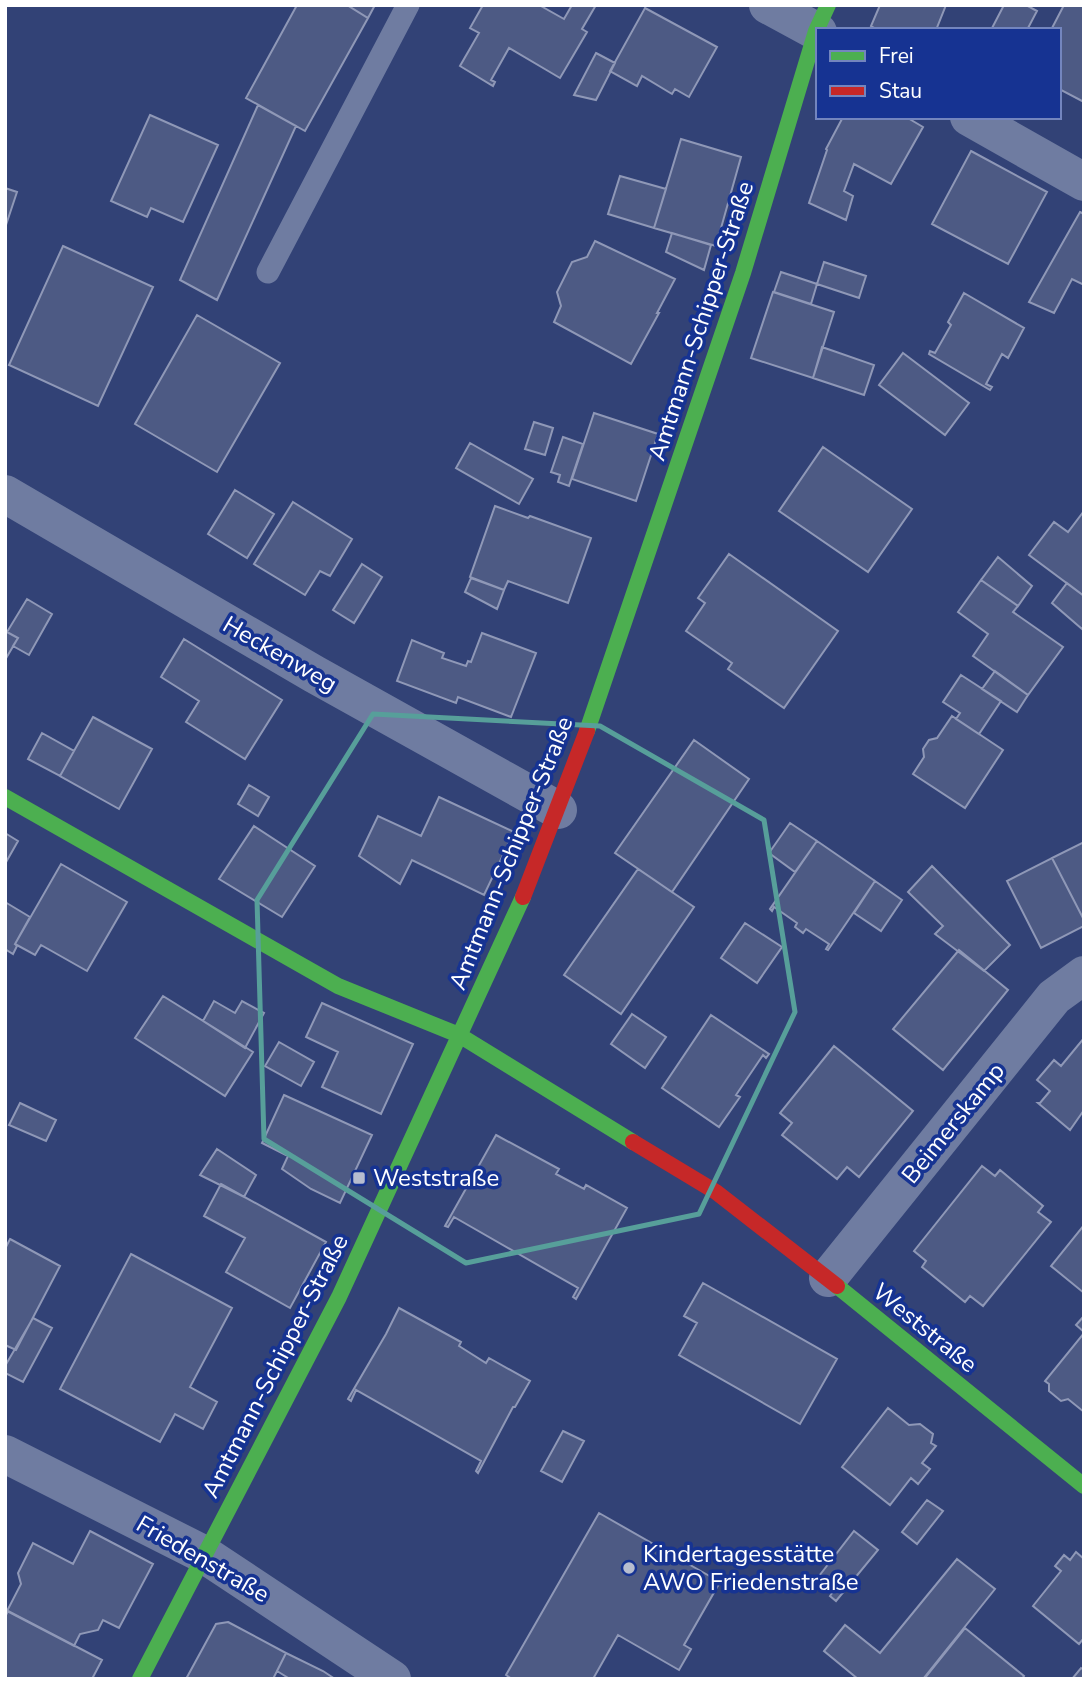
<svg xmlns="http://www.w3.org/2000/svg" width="1089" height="1684" font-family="'Nunito Sans',sans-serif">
  <rect width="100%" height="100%" fill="#324276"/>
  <path fill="#4d5a84" stroke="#8f98b7" stroke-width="2" d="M297 5H347L368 18 305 131 246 98Z
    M347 5H375L368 18Z
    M483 5H539L564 19 572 5H596L582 29 587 32 560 78 509 48 491 80 495 82 493 86 460 66 479 33 470 28Z
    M880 5H946L936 30H878L871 26Z
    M1004 5H1026L1037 11 1027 30H991Z
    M1064 5H1084V102L1059 89V30H1051Z
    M645 8 717 47 689 97 675 89 672 94 642 76 637 86 610 71Z
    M596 53 615 63 596 100 574 95Z
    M258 105 296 126 217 300 180 280Z
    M150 115 218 145 183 222 151 208 147 217 111 201Z
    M843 117H906L923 127 891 184 854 164 844 191 853 196 846 220 809 203 827 150 826 149Z
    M681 139 741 157 716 246 654 228Z
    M971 151 1047 192 1008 264 932 224Z
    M620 176 666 189 654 228 608 214Z
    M5 188 17 192 5 228Z
    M1080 212 1084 214V285L1072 279 1054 313 1029 302Z
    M672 233 711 245 704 270 666 252Z
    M595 241 675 279 657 313H659L631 364 554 322 561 306 557 292 572 262 587 257Z
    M63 246 153 287 98 406 9 365Z
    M824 262 866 276 859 298 817 284Z
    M781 272 817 284 811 304 774 292Z
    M773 292 834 312 813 378 751 358Z
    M964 293 1024 328 1008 358 1002 354 986 384 992 387 990 390 929 354 930 351 935 353 951 325 948 322Z
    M197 315 280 363 217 472 135 424Z
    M822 347 874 365 864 395 813 378Z
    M903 353 969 403 945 435 879 385Z
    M594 413 658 434 636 501 572 479Z
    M534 422 553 428 545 455 525 449Z
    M563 437 583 444 569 486 558 482 560 475 551 472Z
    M470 443 533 479 519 504 456 468Z
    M823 447 912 509 868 572 779 511Z
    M235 490 274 514 247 558 208 534Z
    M293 502 352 539 330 576 320 571 305 595 254 564Z
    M495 506 528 518 530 516 591 538 568 603 508 581 504 590 470 577Z
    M1084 511V596L1029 555 1054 522 1068 532Z
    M729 554 838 631 784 708 728 669 732 663 686 631 705 603 698 598Z
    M998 557 1032 586 1018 606 981 580Z
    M362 564 382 577 354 623 333 610Z
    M471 578 504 590 497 609 465 592Z
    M981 580 1018 606 1013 612 1063 647 1028 695 973 656 988 634 958 612Z
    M1067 583 1084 596V626L1082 629 1052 603Z
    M27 599 52 614 29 655 13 646 18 638 7 632Z
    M5 631 18 638 5 660Z
    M482 633 536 653 511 717 458 697 456 703 397 681 412 640 444 653 442 658 466 666 468 661 471 662Z
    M184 639 282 700 245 759 186 722 199 701 161 677Z
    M995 671 1028 695 1017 712 982 689Z
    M961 675 1001 701 979 734 956 719 960 713 943 702Z
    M952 716 1003 750 965 808 913 774 924 757 923 749 929 740 937 738Z
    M93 717 152 749 119 809 60 776Z
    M42 733 74 751 60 776 28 759Z
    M694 740 749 779 672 892 615 853Z
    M249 785 269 797 258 816 238 804Z
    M439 797 514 832 484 895 412 860 400 884 359 856 378 816 421 836Z
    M790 823 817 841 795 872 769 853Z
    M254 826 315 866 282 917 219 879Z
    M5 833 18 841 5 864Z
    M817 841 875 881 828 950 826 949 829 944 806 929 803 933 795 927 797 923 774 907 772 911 770 909Z
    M1084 842V920L1052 858Z
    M1052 858 1084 920V926L1041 948 1007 881Z
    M61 864 127 902 87 971 41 945 35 955 15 944Z
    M932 866 1010 945 984 971 935 934 943 926 908 892Z
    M638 869 694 907 621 1014 564 975Z
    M875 881 902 900 881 931 854 913Z
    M5 902 30 917 15 944 17 946 13 954 5 949Z
    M745 923 782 947 757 983 721 958Z
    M959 950 1008 990 943 1070 893 1029Z
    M163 996 253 1052 225 1096 135 1038Z
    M214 1001 235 1013 242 1001 264 1013 245 1048 203 1021Z
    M322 1003 413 1044 381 1114 322 1087 338 1052 306 1037Z
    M632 1014 666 1037 645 1068 611 1044Z
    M711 1015 769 1054 766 1058 763 1055 736 1095 740 1097 719 1127 662 1088Z
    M1084 1038V1110L1070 1130 1038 1103H1040L1050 1091 1037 1080 1054 1060 1061 1066Z
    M279 1042 314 1062 301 1086 265 1066Z
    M834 1046 913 1111 859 1177 847 1167 837 1179 782 1135 792 1123 780 1113Z
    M284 1095 372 1135 340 1203 311 1189 282 1169 288 1156 262 1143Z
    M20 1103 56 1120 46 1141 9 1125Z
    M496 1135 559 1169 556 1174 584 1189 586 1185 627 1208 576 1299 573 1297 578 1288 454 1217 448 1227 445 1226Z
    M217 1149 256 1175 244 1197 200 1175Z
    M982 1166 995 1176 1000 1170 1043 1206 1038 1212 1051 1222 983 1306 970 1296 965 1302 922 1267 926 1261 914 1251Z
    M221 1184 326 1242 290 1308 226 1272 245 1238 204 1216Z
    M1084 1225V1293L1051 1266Z
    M10 1239 60 1266 16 1350 5 1345V1249Z
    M131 1254 232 1308 190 1387 217 1402 203 1429 175 1414 160 1442 60 1389Z
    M703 1283 837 1359 800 1424 679 1355 697 1323 684 1316Z
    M399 1308 461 1342 459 1346 486 1363 489 1358 530 1381 515 1407H513L478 1473 476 1471 481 1461 356 1390 351 1401 348 1399 386 1334Z
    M1084 1316V1332L1076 1325Z
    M33 1318 52 1328 23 1382 5 1373V1366Z
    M1084 1333V1412L1068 1399 1061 1401 1049 1391V1384L1045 1381Z
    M888 1408 909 1425 920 1424 933 1434 931 1443 936 1446 922 1463 930 1469 918 1484 911 1478 890 1505 842 1467Z
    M563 1431 584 1441 562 1482 541 1471Z
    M927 1500 943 1511 917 1544 902 1532Z
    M599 1513 720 1582 684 1645 691 1649 679 1670 618 1635 593 1679H512L506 1675Z
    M90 1531 153 1564 119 1628 103 1620 98 1630 80 1634 74 1646 7 1611 21 1584 18 1573 33 1543 73 1564Z
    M854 1531 878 1550 836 1601 830 1596 835 1589 819 1576Z
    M1076 1552 1084 1559V1638L1079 1644 1033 1606 1061 1571 1055 1566 1064 1555 1070 1560Z
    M957 1559 995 1589 923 1679H858L824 1651 845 1625 880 1653Z
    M8 1611 102 1660 92 1679H5V1617Z
    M228 1622 286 1653 273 1679H186L216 1624Z
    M965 1628 1024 1676 1022 1679H924Z
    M286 1653 323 1671 335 1679H290L277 1671Z
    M1081 1668 1084 1670V1679H1072Z"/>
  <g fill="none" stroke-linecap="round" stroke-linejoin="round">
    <path stroke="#6f7ca1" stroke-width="23" d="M268 272 408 5"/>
    <path stroke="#6f7ca1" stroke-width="38" d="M768 5 818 32
      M969 117 1084 182
      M5 494 314 674 558 810
      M828 1278 1054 997 1084 975
      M5 1454 205 1555 392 1679"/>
    <path stroke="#4caf50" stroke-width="16" d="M587 731 743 273 816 31 828 5
      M5 797 338 986 459 1035 633 1142
      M837 1286 1084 1486
      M140 1679 339 1297 523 897"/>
    <path stroke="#c62828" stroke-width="16" d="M523 897 587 731
      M633 1142 716 1192 837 1286"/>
  </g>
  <path fill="none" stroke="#579f9a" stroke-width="5" stroke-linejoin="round" d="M373 714 600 726 764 820 795 1012 699 1214 466 1263 264 1139 257 900Z"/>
  <g fill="#b7bdcf" stroke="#163392" stroke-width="2.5">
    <rect x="352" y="1171" width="14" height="14" rx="3.5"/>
    <circle cx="629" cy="1568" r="7"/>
  </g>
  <g text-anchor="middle" stroke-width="7" stroke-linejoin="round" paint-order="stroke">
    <g font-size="24" fill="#fff" stroke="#163392">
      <text transform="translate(701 321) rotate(-72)" y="8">Amtmann-Schipper-Straße</text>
      <text transform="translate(280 654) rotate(30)" y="8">Heckenweg</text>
      <text transform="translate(511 853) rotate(-68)" y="8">Amtmann-Schipper-Straße</text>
      <text transform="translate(953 1123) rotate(-51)" y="8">Beimerskamp</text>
      <text transform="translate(925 1328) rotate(39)" y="8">Weststraße</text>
      <text transform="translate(275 1366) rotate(-63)" y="8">Amtmann-Schipper-Straße</text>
      <text transform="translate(203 1559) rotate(30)" y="8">Friedenstraße</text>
    </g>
    <g font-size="24" fill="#fff" stroke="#163392" text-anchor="start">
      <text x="373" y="1186">Weststraße</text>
      <text x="643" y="1562">Kindertagesstätte<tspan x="643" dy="28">AWO Friedenstraße</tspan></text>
    </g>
  </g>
  <rect width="1089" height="1684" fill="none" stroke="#ffffff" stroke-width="14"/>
  <rect x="816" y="28" width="245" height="91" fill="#163392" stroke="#7385be" stroke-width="2"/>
  <rect x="830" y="51" width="35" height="10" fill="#4caf50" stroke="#7385be" stroke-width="2"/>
  <text x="879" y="63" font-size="21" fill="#ffffff">Frei</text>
  <rect x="830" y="86" width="35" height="10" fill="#c62828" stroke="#7385be" stroke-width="2"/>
  <text x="879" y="98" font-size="21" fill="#ffffff">Stau</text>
</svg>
